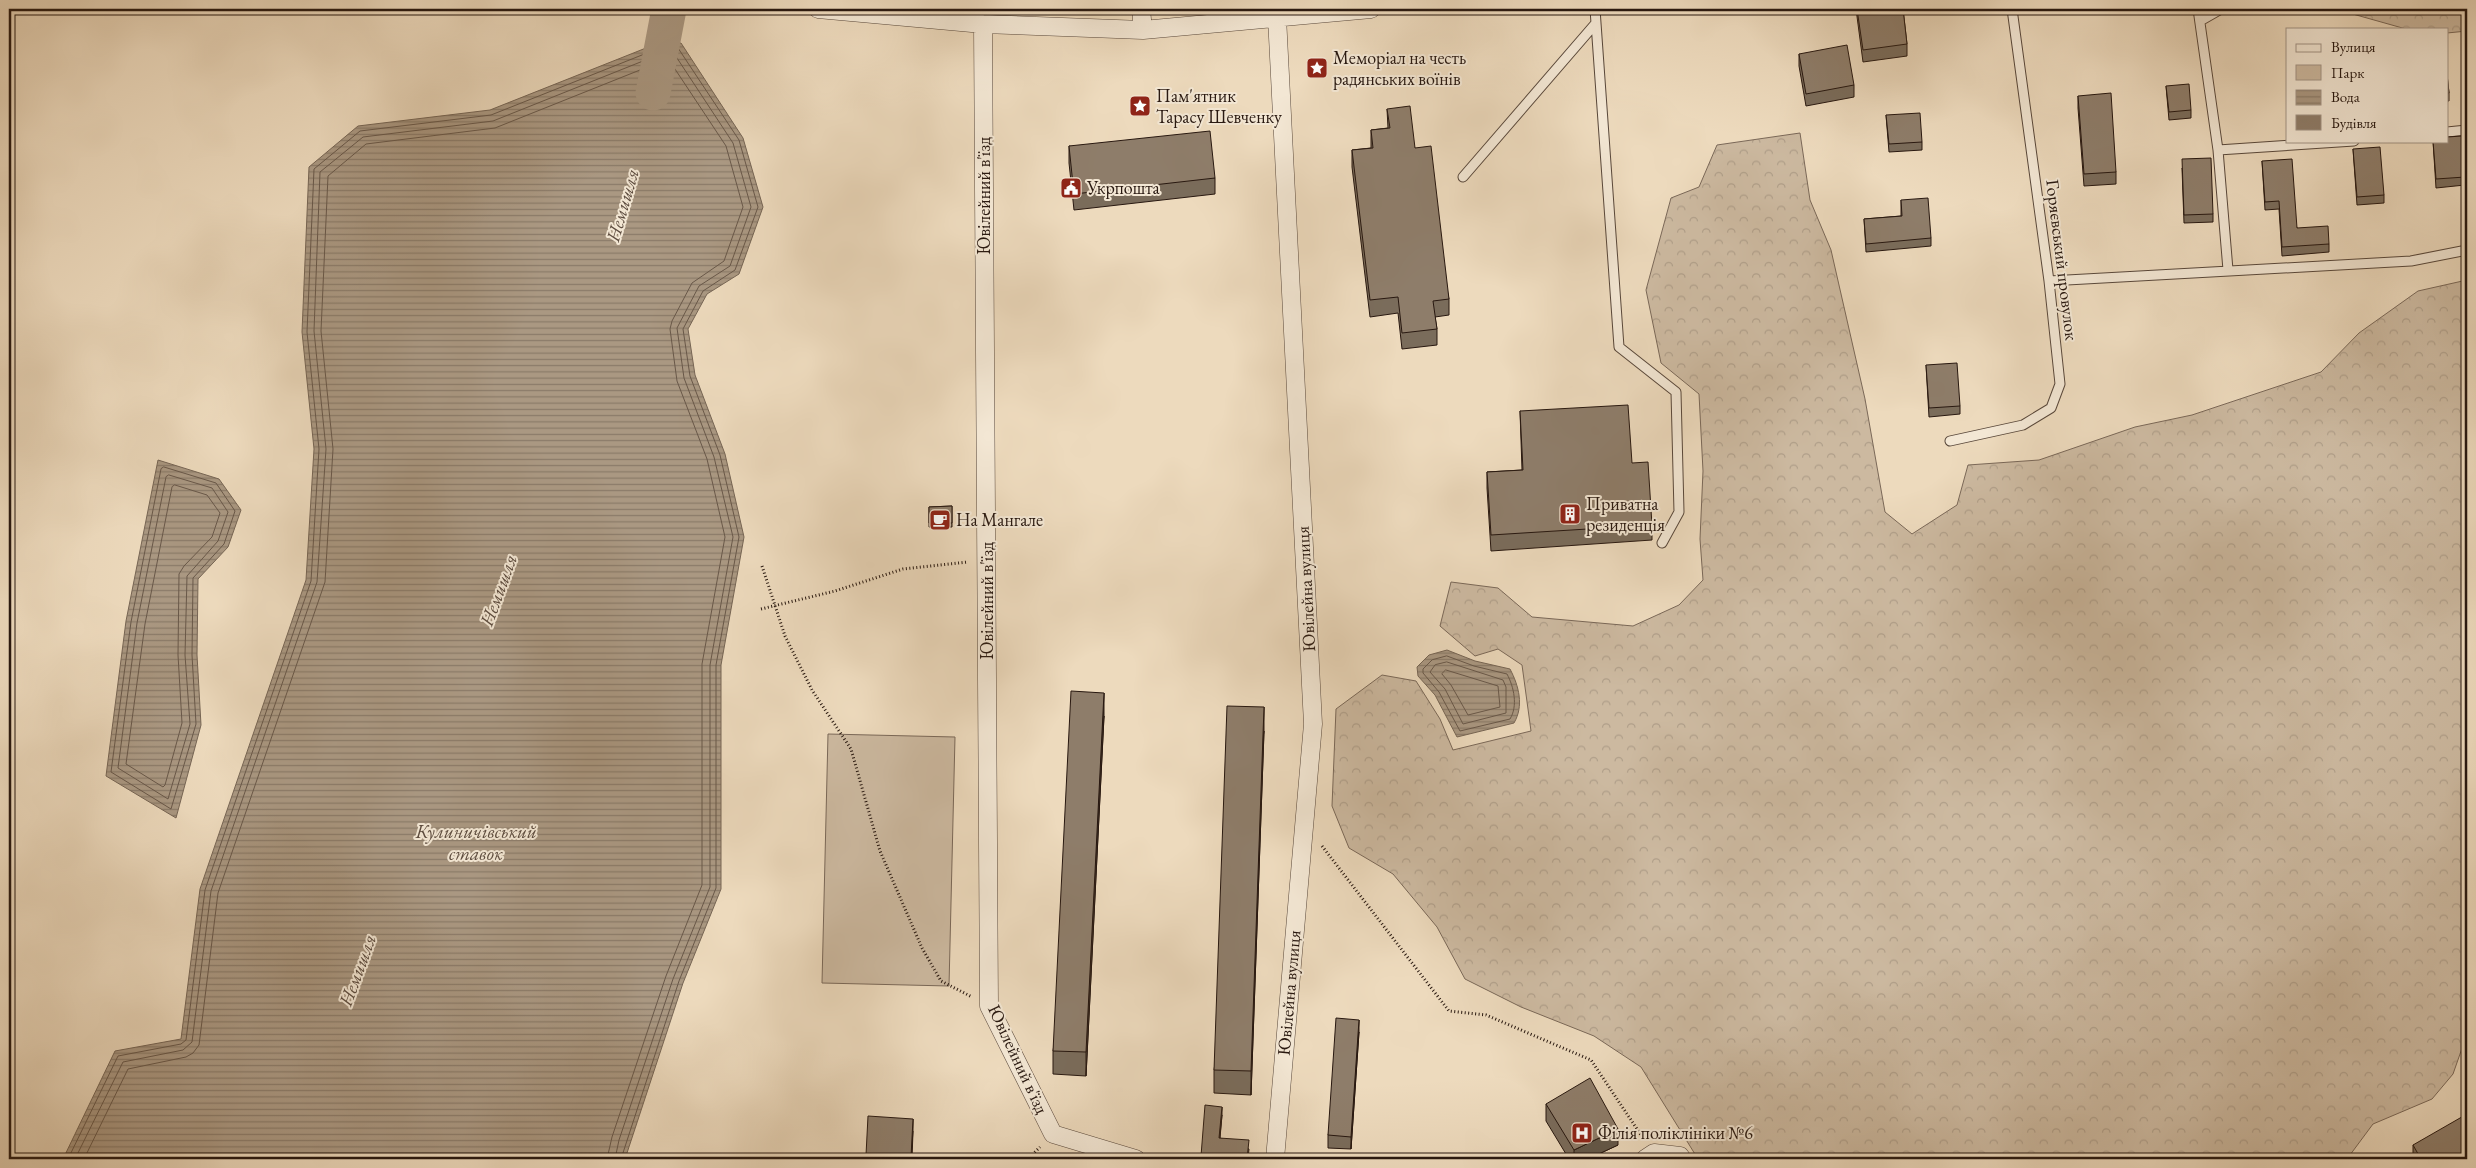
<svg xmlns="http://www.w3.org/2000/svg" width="2476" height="1168" font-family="'EB Garamond',serif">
  <defs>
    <pattern id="forest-crowns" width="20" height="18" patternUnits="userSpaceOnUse" patternTransform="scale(1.25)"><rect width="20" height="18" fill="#ccb9a0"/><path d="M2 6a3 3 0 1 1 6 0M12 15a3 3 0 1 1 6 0" fill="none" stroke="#af9e89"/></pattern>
    <pattern id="water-rules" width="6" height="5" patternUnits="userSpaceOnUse" patternTransform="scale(1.25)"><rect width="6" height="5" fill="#aa9882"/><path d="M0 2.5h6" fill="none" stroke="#8a7b69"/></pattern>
  </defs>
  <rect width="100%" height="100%" fill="#eddabd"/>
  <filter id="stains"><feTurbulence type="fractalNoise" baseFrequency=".004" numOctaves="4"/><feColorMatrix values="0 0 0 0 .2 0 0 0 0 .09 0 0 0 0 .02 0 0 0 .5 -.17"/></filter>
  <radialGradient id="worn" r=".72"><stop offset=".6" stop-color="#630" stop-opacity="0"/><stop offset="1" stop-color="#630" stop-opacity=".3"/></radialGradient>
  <path fill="#ccb9a0" stroke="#7a6858" d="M828 734 955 737 949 986 822 983Z"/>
  <path fill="url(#forest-crowns)" stroke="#7a6858" d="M2335 9H2467V31L2447 33V29H2406Z
    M1800 133 1810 200 1831 250 1865 399 1885 512 1912 534 1957 505 1968 465 2039 460 2135 427 2192 415 2321 372 2359 333 2418 291 2467 280V1034L2453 1074 2432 1099 2373 1124 2347 1159H1698L1641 1067 1594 1036 1521 1007 1465 979 1437 927 1393 874 1349 848 1332 806 1336 709 1382 675 1416 681 1440 719 1453 750 1531 731 1522 665 1498 649 1475 656 1440 626 1451 582 1498 588 1532 617 1633 626 1679 605 1703 580 1700 539 1703 471 1699 394 1661 363 1646 290 1671 198 1699 187 1717 145Z"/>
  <path fill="url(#water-rules)" stroke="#766554" d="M681 43 743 138 763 207 739 274 707 294 688 329 695 375 725 454 744 537 721 665V889L683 983 625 1159H63L115 1051 181 1039 200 889 306 580 314 449 302 332 309 167 358 126 490 110 646 48Z
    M158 460 219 479 241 510 228 547 198 579 197 655 201 725 176 818 106 776 126 621Z
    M1447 650 1475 661 1510 669C1519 686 1524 706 1514 723L1457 737 1435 695 1418 676 1417 667 1429 655Z"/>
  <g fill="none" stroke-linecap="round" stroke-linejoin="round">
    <path stroke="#695849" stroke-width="1" d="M164 467 216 483 235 511 224 544 193 578 192 655 196 724 171 809 111 772 131 622 161 469Z
      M169 475 212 488 228 512 218 541 187 576 185 655 190 724 168 799 118 768 137 623 166 477Z
      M175 485 207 495 220 513 212 537 184 566 179 574 178 655 182 723 165 785 163 787 126 764 145 624 172 487Z
      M1447 656 1474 666 1507 674C1514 687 1518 706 1510 719L1460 731 1439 692 1423 673V669L1432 660Z
      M1447 662 1503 680 1506 687V713L1463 724 1445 689 1430 672 1435 665Z
      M1446 670 1498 686 1500 707 1468 715 1451 685 1442 674Z
      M68 1159 118 1056 181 1044 186 1040 205 890 311 581 319 449 307 332 314 169 360 131 491 115 647 53 678 48 739 140 758 207 735 270 703 291 683 329 690 376 720 455 739 537 716 665V888L679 981 621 1159
      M75 1159 123 1062 183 1050 192 1042 211 891 317 582 326 449 314 331 320 172 363 137 493 121 648 59 675 55 733 143 751 207 730 266 699 286 677 328 684 378 714 457 733 537 710 665V887L673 979 619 1140 615 1159
      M84 1159 128 1069 186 1057 193 1053 199 1045 218 893 325 582 333 449 321 331 328 176 366 144 495 128 650 66 671 63 726 146 743 207 724 261 692 283 672 321 670 329 677 381 707 459 725 537 702 664V885L666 976 612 1137 607 1159"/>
    <path stroke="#aa9882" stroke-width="35" d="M653 93 669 9"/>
    <g stroke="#59483b" stroke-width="11">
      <path id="service" d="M1595 9 1619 347 1676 392 1679 512 1662 543
        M2198 9 2218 150 2228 270
        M2200 21 2221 9
        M2447 132 2467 130
        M2218 150 2354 141
        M1463 177 1596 23
        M2049 281 2411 261 2467 250
        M1950 441 2023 425 2051 408 2060 384 2049 281 2012 9"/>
    </g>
    <g stroke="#59483b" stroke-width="19">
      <path id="minor" d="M818 9 983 24 1143 30 1371 9
        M1141 9 1143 30
        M983 24 989 1006 1053 1134 1136 1159
        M1275 1159 1313 724 1277 17
        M1645 1159 1654 1153 1680 1156 1682 1159"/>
    </g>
    <path stroke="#281810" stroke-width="3" stroke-dasharray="1 2.5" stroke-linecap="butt" d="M762 566 785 636 812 690 851 749 880 851 922 948 941 981 972 997
      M761 609 835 591 903 569 968 562
      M1322 846 1449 1011 1486 1015 1591 1060 1643 1138
      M1033 1159 1034 1153 1040 1147"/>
    <use href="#service" stroke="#f3e7d4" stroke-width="9"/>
    <use href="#minor" stroke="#f3e7d4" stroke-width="18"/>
  </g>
  <path fill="#7a6c5b" stroke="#281810" d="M1856 9H1903L1907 44V56L1863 62Z
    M1799 54 1854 85V97L1806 106 1799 66Z
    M2447 74 2449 93V101H2447Z
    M2166 86 2191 110V118L2169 120Z
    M2078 96 2116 172V184L2084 186 2078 108Z
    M1387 109 1415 148 1449 299V315L1435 317 1437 329V345L1402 349 1398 313 1370 317 1352 167V150L1371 148V130L1388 128Z
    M1886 115 1922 142V150L1889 152Z
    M2433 141 2465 177V185L2436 188Z
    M1069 146 1215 178V194L1074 210 1069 163Z
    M2353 149 2384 195V203L2357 205Z
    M2262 161 2297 228 2329 244V252L2282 256 2279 209 2265 210Z
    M2182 168 2213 214V222L2184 223Z
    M1901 200 1931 238V246L1866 252 1864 219 1901 216Z
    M1926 365 1960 406V414L1929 417Z
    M1520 411 1632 463 1652 525V540L1491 551 1487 488V472L1522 470Z
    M952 506V527H929V507Z
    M1104 716 1086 1076 1053 1074V1051Z
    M1264 731 1251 1095 1214 1093V1070Z
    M1359 1032 1351 1149 1328 1148V1135Z
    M1546 1104 1618 1145 1588 1159H1569L1546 1121Z
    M1222 1115 1220 1138 1249 1149 1248 1159H1201V1156Z
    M913 1131 912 1159H866V1155Z
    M2413 1145 2467 1159H2413Z"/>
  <path fill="#63584a" stroke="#281810" d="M1104 693V716L1086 1076V1052Z
    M1264 707V731L1251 1095V1071Z
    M1359 1020V1032L1351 1149V1137Z
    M1222 1107V1115L1219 1146V1138Z
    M913 1119V1131L911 1159Z
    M1618 1129V1145L1588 1159H1574V1150Z"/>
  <path fill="#8e7d6a" stroke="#281810" d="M1857 9H1903L1907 44 1863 50Z
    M1847 45 1854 85 1806 94 1799 54Z
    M2447 74 2449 93H2447Z
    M2189 84 2191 110 2169 112 2166 86Z
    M2111 93 2116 172 2084 174 2078 96Z
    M1410 106 1415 148 1431 146 1449 299 1433 301 1437 329 1402 333 1398 297 1370 300 1352 150 1373 148 1371 130 1390 128 1387 109Z
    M1920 113 1922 142 1889 144 1886 115Z
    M1210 131 1215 178 1074 194 1069 146Z
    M2462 136 2465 177 2436 179 2433 141H2447V137Z
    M2380 147 2384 195 2357 197 2353 149Z
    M2211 158 2213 214 2184 215 2182 159Z
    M2292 159 2297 228 2328 226 2329 244 2282 247 2279 201 2265 202 2262 161Z
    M1928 198 1931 238 1866 244 1864 219 1902 216 1901 200Z
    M1957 363 1960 406 1929 408 1926 365Z
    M1628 405 1632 463 1648 462 1652 525 1491 535 1487 472 1523 470 1520 411Z
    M952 506V523H929V507Z
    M1071 691 1104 693 1086 1052 1053 1051Z
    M1227 706 1264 707 1251 1071 1214 1070Z
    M1336 1018 1359 1020 1351 1137 1328 1135Z
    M1590 1078 1618 1129 1574 1150 1546 1104Z
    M1205 1105 1222 1107 1219 1138 1249 1140 1247 1159H1224L1201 1156Z
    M2467 1114V1159H2421L2413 1145Z
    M868 1116 913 1119 911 1157 866 1155Z
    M1642 1155 1644 1159H1634Z"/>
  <defs>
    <g id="sight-square" transform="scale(1.125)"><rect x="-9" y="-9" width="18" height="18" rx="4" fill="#8f2418" stroke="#f3e7d4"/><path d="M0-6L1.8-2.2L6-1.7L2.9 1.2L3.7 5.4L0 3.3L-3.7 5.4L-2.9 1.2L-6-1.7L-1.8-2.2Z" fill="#fff"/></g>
    <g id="civic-square" transform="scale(1.125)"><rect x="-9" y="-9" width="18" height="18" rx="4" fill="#8f2418" stroke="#f3e7d4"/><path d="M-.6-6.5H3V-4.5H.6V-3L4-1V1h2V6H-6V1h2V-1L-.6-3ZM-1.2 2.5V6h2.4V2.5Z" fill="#fff"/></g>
    <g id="building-square" transform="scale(1.125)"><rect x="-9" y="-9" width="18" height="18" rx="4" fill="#8f2418" stroke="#f3e7d4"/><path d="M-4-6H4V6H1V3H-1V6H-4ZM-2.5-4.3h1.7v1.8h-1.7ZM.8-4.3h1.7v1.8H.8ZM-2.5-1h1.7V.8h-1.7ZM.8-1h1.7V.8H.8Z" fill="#fff"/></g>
    <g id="cafe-square" transform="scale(1.125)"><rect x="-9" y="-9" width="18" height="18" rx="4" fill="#8f2418" stroke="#f3e7d4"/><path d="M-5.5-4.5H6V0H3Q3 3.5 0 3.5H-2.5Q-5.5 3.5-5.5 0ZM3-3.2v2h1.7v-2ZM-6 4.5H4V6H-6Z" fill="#fff"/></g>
    <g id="hospital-square" transform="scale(1.125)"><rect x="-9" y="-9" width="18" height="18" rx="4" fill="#8f2418" stroke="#f3e7d4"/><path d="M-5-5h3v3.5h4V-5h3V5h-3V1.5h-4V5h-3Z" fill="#fff"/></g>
  </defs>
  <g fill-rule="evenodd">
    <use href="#sight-square" x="1317" y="68"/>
    <use href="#sight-square" x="1140" y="106"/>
    <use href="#civic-square" x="1071" y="188"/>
    <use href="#building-square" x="1570" y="514"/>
    <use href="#cafe-square" x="940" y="520"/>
    <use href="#hospital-square" x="1582" y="1133"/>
  </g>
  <g text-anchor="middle" stroke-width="4" stroke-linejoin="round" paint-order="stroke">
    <g font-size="18" fill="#281810" stroke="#f3e7d4" text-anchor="start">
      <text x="1333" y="64">Меморіал на честь<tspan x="1333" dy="21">радянських воїнів</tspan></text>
      <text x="1156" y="102">Пам'ятник<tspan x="1156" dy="21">Тарасу Шевченку</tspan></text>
      <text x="1087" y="194">Укрпошта</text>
      <text x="1586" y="510">Приватна<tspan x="1586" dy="21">резиденція</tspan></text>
      <text x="956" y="526">На Мангале</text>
      <text x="1598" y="1139">Філія поліклініки №6</text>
    </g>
    <g font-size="18" fill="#281810" stroke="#f3e7d4">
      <text transform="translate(984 196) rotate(-90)" y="6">Ювілейний в'їзд</text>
      <text transform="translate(2062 260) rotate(83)" y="6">Горяєвський провулок</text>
      <text transform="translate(1306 589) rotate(-93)" y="6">Ювілейна вулиця</text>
      <text transform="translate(987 601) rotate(-90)" y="6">Ювілейний в'їзд</text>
      <text transform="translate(1289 993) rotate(-85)" y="6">Ювілейна вулиця</text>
      <text transform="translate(1018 1059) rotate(65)" y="6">Ювілейний в'їзд</text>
    </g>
    <g font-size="19" font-style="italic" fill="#5c4b3e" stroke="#f3e7d4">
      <text transform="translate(622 205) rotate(-74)" y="7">Немишля</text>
      <text transform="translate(498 590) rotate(-70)" y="7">Немишля</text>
      <text x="476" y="838">Кулиничівський<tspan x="476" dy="22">ставок</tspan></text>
      <text transform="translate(357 970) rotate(-70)" y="7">Немишля</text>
    </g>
  </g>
  <rect width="2476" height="1168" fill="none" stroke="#eddabd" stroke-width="30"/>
  <rect x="10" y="10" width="2456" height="1148" fill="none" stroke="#281810" stroke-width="2.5"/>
  <rect x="15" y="15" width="2446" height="1138" fill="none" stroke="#281810"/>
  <rect x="2286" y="28" width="162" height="115" fill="#f3e7d4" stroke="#a29486"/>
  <rect x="2296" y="44" width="25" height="8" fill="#f3e7d4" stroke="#a29486"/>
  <text x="2331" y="52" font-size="15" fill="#281810">Вулиця</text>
  <rect x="2296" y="65" width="25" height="15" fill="#ccb9a0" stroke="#a29486"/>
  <text x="2331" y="78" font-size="15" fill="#281810">Парк</text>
  <rect x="2296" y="90" width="25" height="15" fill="url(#water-rules)" stroke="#a29486"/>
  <text x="2331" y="102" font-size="15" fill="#281810">Вода</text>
  <rect x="2296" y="115" width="25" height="15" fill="#8e7d6a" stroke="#a29486"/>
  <text x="2331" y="128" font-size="15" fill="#281810">Будівля</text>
  <rect width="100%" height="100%" filter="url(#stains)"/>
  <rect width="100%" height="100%" fill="url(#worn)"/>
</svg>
